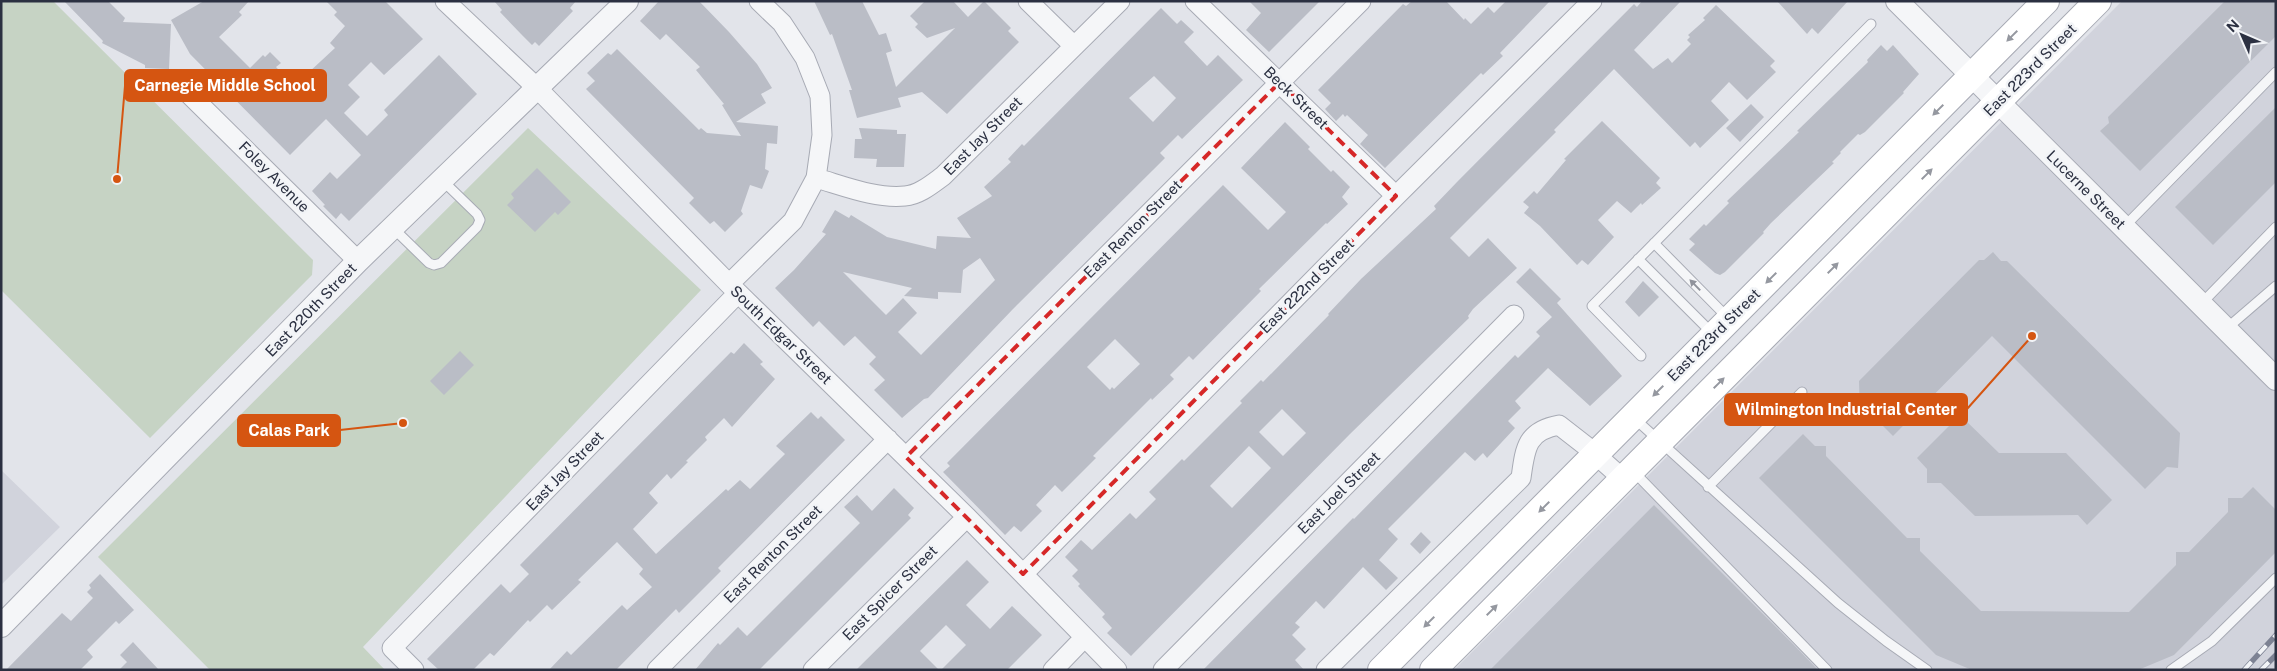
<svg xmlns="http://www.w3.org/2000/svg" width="2277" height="671" font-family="'Public Sans',sans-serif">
  <rect width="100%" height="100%" fill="#e2e4ea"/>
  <path fill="#d1d3dc" d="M2122 1H2276V670H1454Z
    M1 470 60 527 1 585Z"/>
  <path fill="#c6d3c4" d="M1 1H53L313 260 312 275 150 438 1 290Z
    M528 128 701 290 363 647 385 670H210L98 557Z"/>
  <path fill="#babdc6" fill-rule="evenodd" d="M64 1H108L125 18 123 22 171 24 169 69 145 68V65L102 43 103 41Z
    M204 1H249L239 12 242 15 219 37 250 68 263 55 265 57 270 52 281 63 276 67 294 86 335 48 330 43 345 26 334 15 337 12 326 1H385L423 39 384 75 371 62 348 85 360 97 344 113 367 136 388 115 384 110 439 55 477 94 349 221 341 213 336 219 323 206 325 205 312 191 330 172 337 179 361 155 326 119 290 155 190 54 171 20Z
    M494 1H576L570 8 573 11 539 46 535 42 532 45 521 34 500 12 502 10Z
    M659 1H699L729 32 757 64 772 88 761 94 766 103 736 122 778 126 777 144 767 143 765 169 769 171 762 189 750 185 741 211 743 214 725 232 714 221 710 224 689 203 694 198 586 89 595 81 587 73 608 53 611 55 617 49 699 130 701 128 707 133 741 136 722 105 724 104 696 70 700 67 666 34 660 40 640 21Z
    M814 1H862L879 35 886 33 892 51 886 53 896 87 955 28 927 38 915 27 918 24 910 16 925 1H953L968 17 984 1 1011 28 1008 31 1019 42 947 114 922 92 898 98 901 107 857 118 849 90H852L832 34 830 35Z
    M1249 1H1320L1269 52 1246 30 1261 13Z
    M1412 1H1446L1464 20 1465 18 1471 24 1488 7 1494 13 1506 1H1550L1500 53 1503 56 1483 75 1481 73 1385 168 1360 144 1368 135 1347 115 1345 117 1343 114 1336 121 1325 109 1331 103 1318 90 1403 4 1406 6Z
    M1642 1H1681L1634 50 1653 69 1668 58 1672 63 1691 44 1687 40 1690 37 1688 35 1705 20 1703 18 1716 5 1775 61 1770 66 1776 72 1747 100 1729 82 1711 101 1729 120 1700 148 1695 142 1690 147 1614 69 1554 130 1556 132 1450 238 1469 257 1488 238 1517 268 1473 309 1468 316 1469 318 1350 434 1131 656 1107 633 1112 628 1102 617 1105 614 1078 586 1080 584 1072 576 1078 570 1065 557 1081 540 1092 550 1130 513 1136 519 1156 499 1149 492 1182 459 1184 461 1242 403 1240 401 1261 380 1263 382 1329 315 1328 314 1361 279 1436 209 1434 206 1457 182 1634 4 1637 7ZM1282 409 1306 433 1283 456 1259 432ZM1249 446 1271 468 1232 508 1210 486Z
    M1777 1H1848L1818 34 1812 28 1807 34Z
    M2225 1H2276V36L2140 171 2100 131 2109 123 2108 117Z
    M1161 8 1177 24 1181 20 1194 32 1184 42 1207 66 1218 55 1243 80 1182 139 1178 135 1160 153 1165 158 1153 170 1013 309 928 398 924 399 902 418 874 390 885 380 869 364 876 357 855 336 844 346 819 321 813 327 775 288 794 270 826 234 822 232 835 210 849 218 851 215 887 237 936 249 937 236 971 238 957 218 992 196 984 187 1011 162 1008 159 1022 144 1024 146ZM1154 76 1176 98 1153 122 1129 98ZM980 258 995 280 921 355 898 332 917 313 903 298 886 315 843 272 912 288 904 296 938 299V292L961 293 963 270Z
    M1881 45 1887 51 1893 45 1919 74 1903 92 1904 93 1865 132 1860 135 1858 134 1840 152 1841 153 1832 162 1834 163 1771 223 1763 232 1764 233 1725 272 1720 275 1715 273 1689 250 1695 244 1689 239 1704 224 1706 226 1729 203 1727 201 1799 132 1797 131 1868 62 1867 60Z
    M1751 104 1764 117 1740 142 1726 128Z
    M2276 107V182L2213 245 2175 207Z
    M1602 121 1660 178 1656 183 1661 188 1642 205 1641 203 1631 213 1617 201 1598 220 1614 237 1588 265 1582 260 1577 265 1540 226 1524 213 1529 207 1523 202 1534 191 1537 194 1566 160 1564 159Z
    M1285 122 1310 147 1308 149 1331 172 1333 170 1350 187 1342 197 1348 204 1327 224 1326 223 1259 289 1261 291 1193 360 1189 356 1170 375 1174 379 1152 400 1151 398 1093 456 1096 458 1062 492 1055 485 1036 505 1042 511 1021 532 1014 526 1005 535 943 472 950 466 947 463 1223 185 1268 230 1286 212 1241 168ZM1115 339 1140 364 1114 389 1112 387 1110 390 1087 367Z
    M859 128 897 130V134H906L904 167H876L877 159 854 158 855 139H862Z
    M537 168 571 202 558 215 555 212 535 232 507 205 514 198 511 194Z
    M1993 252 2001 261H2007L2180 433 2178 468 2167 467 2145 489 1992 336 1893 436 1873 416H1860L1859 381 1979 260H1984Z
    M1530 268 1561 299 1557 303 1622 376 1590 406 1548 368 1515 401 1521 408 1508 421 1515 428 1487 458 1483 453 1475 461 1465 452 1388 529 1398 539 1379 560 1398 578 1386 590 1363 567 1324 609 1316 601 1295 623 1300 627 1292 635 1306 649 1295 660 1304 670H1203L1353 518 1354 519 1515 355 1518 358 1540 336 1536 332 1552 317 1516 282Z
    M1643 281 1659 297 1639 317 1625 302Z
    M744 343 763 362 760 364 775 379 732 427 724 418 705 437 707 440 686 461 688 462 671 479 667 474 649 493 658 503 633 529 656 554 726 489 728 491 740 480 750 489 785 454 776 446 811 412 818 419 821 416 845 440 718 568 721 571 679 613 676 609 616 670H549L567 651 571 655 622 605 627 610 652 587 639 574 643 569 617 542 578 580 581 582 552 610 547 605 530 622 528 620 494 656 490 653 473 670H439L427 659 501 584 510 593 529 574 520 565 731 352 734 354Z
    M460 351 474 365 444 395 430 381Z
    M1960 415 1999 453H2066L2112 500 2087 525 2078 515 1975 516 1941 483H1927V469L1917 458Z
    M1803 434 1815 446H1826V456L1907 538H1920V551L1981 611 2129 612 2176 565V552H2189L2228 512V498H2242L2253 487 2276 510V552L2174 655 2138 670H1972L1936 655 1759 478Z
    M894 488 914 508 908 515 911 518 759 670H695L718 643 720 645 738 627 747 636 860 523 844 507 857 495 872 511Z
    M1654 505 1793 644 1818 670H1490Z
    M1421 532 1431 542 1420 554 1410 544Z
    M967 560 989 582 966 605 990 629 1012 606 1042 635 1007 670H941L966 645 946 625 920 651 939 670H856Z
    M100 574 134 610 119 624 116 621 87 650 93 657 80 670H6L62 613 71 621 93 598 87 592 91 588 89 585Z
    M133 642 145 655 159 670H119L127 662 120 655Z"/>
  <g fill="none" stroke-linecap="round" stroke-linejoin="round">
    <g stroke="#a7aab4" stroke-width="11">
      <path id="service" d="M2124 227 2276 72
        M393 228 429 263 434 265 441 263 477 227 480 220 477 214 442 180
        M1654 243 1728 318
        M1638 259 1712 333
        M2201 304 2276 227
        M2226 329 2276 286
        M1641 356 1592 306 1871 24
        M1634 418 1838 603 1886 641 1927 670
        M1634 472 1827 670
        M1708 487 1802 392
        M2171 670 2212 641 2276 578"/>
    </g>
    <g stroke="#a7aab4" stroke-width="21">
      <path id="minor" d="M445 1 536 87 729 284 967 517 1117 670
        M1028 1 1074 46
        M1195 1 1396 196
        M189 94 358 261
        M816 178C844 186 876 199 905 196 919 195 932 184 943 176L1120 1
        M729 284 793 221 816 178 822 135 820 96 805 58 782 23 759 1
        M906 457 1361 1
        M1023 574 1396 196 1592 1
        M414 670 392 648 738 293
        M657 670 888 439
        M813 670 967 517
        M1053 670 1084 638
        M1163 670 1514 315
        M1326 670 1521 478C1525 449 1526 431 1559 425L1586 446 1623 479"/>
    </g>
    <g stroke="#a7aab4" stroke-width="24">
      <path id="tertiary" d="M1897 1 2276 379
        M1 626 358 261 627 1"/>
    </g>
    <g stroke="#a7aab4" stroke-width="28">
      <path id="secondary" d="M1381 670 2046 1
        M1433 670 2098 1"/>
    </g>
    <use href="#service" stroke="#f5f6f8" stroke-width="9"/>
    <use href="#minor" stroke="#f5f6f8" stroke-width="19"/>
    <use href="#tertiary" stroke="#f5f6f8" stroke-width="22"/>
    <use href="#secondary" stroke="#fff" stroke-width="26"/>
    <g stroke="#7d8293" stroke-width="5.5">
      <path id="rail" d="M2244 670 2276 635
        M2261 670 2276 655"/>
    </g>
    <use href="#rail" stroke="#f2f4f7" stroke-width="4" stroke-dasharray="11" stroke-linecap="butt"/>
  </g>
  <defs><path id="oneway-solid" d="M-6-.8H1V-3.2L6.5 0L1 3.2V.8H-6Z" transform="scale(1.25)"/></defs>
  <g fill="#9598a0">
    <use href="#oneway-solid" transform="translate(2012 36) rotate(135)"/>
    <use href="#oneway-solid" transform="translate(1938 110) rotate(135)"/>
    <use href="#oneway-solid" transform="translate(1927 174) rotate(-45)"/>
    <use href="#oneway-solid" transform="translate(1833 268) rotate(-45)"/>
    <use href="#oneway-solid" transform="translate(1771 278) rotate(135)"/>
    <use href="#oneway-solid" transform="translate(1719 383) rotate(-45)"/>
    <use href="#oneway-solid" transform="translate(1658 391) rotate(135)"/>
    <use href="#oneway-solid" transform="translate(1544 507) rotate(135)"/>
    <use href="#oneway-solid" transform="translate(1492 610) rotate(-45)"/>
    <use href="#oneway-solid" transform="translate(1429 622) rotate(135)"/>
  </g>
  <use fill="#90939c" href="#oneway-solid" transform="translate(1695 285) rotate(-134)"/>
  <path fill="none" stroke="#d62828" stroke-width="4" stroke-dasharray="10 6" stroke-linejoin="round" d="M1280 82 1396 196 1023 574 906 457Z"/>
  <g text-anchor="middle" stroke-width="5" stroke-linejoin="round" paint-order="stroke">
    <g font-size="15" fill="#2b3041" stroke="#f2f4f7">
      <text transform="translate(2030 70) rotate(-45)" y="5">East 223rd Street</text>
      <text transform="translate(1296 98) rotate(44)" y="5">Beck Street</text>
      <text transform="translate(983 136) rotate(-45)" y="5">East Jay Street</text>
      <text transform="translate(274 177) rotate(45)" y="5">Foley Avenue</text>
      <text transform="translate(2086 190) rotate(45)" y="5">Lucerne Street</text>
      <text transform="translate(1133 229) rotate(-45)" y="5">East Renton Street</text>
      <text transform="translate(1307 286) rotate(-45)" y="5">East 222nd Street</text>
      <text transform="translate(311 310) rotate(-46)" y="5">East 220th Street</text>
      <text transform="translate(781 335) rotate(44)" y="5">South Edgar Street</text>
      <text transform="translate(1714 335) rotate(-45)" y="5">East 223rd Street</text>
      <text transform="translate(565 471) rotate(-46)" y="5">East Jay Street</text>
      <text transform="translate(1339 493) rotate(-45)" y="5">East Joel Street</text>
      <text transform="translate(773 554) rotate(-45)" y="5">East Renton Street</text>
      <text transform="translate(890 593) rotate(-45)" y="5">East Spicer Street</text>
    </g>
  </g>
  <path fill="none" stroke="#d55511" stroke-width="2" d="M117 179L125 86M2032 336L1967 409M403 423L340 430"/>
  <g fill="#d55511" stroke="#f2f4f7" stroke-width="2">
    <circle cx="117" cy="179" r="5"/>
    <circle cx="2032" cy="336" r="5"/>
    <circle cx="403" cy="423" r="5"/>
  </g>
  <g fill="#d55511" stroke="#d55511" stroke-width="2">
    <rect x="125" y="70" width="201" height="31" rx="5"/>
    <rect x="1725" y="394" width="242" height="31" rx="5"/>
    <rect x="238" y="415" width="102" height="31" rx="5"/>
  </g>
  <g font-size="16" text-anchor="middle" font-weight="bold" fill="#fff">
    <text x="225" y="91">Carnegie Middle School</text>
    <text x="1846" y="415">Wilmington Industrial Center</text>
    <text x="289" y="436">Calas Park</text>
  </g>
  <rect width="2277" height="671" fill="none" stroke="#2b3041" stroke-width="5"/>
  <g transform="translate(2242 35) rotate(315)" stroke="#f2f4f7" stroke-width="4" paint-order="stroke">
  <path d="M0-4L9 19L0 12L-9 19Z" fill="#2b3041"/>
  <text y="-8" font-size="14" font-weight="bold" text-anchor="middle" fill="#2b3041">N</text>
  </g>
</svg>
